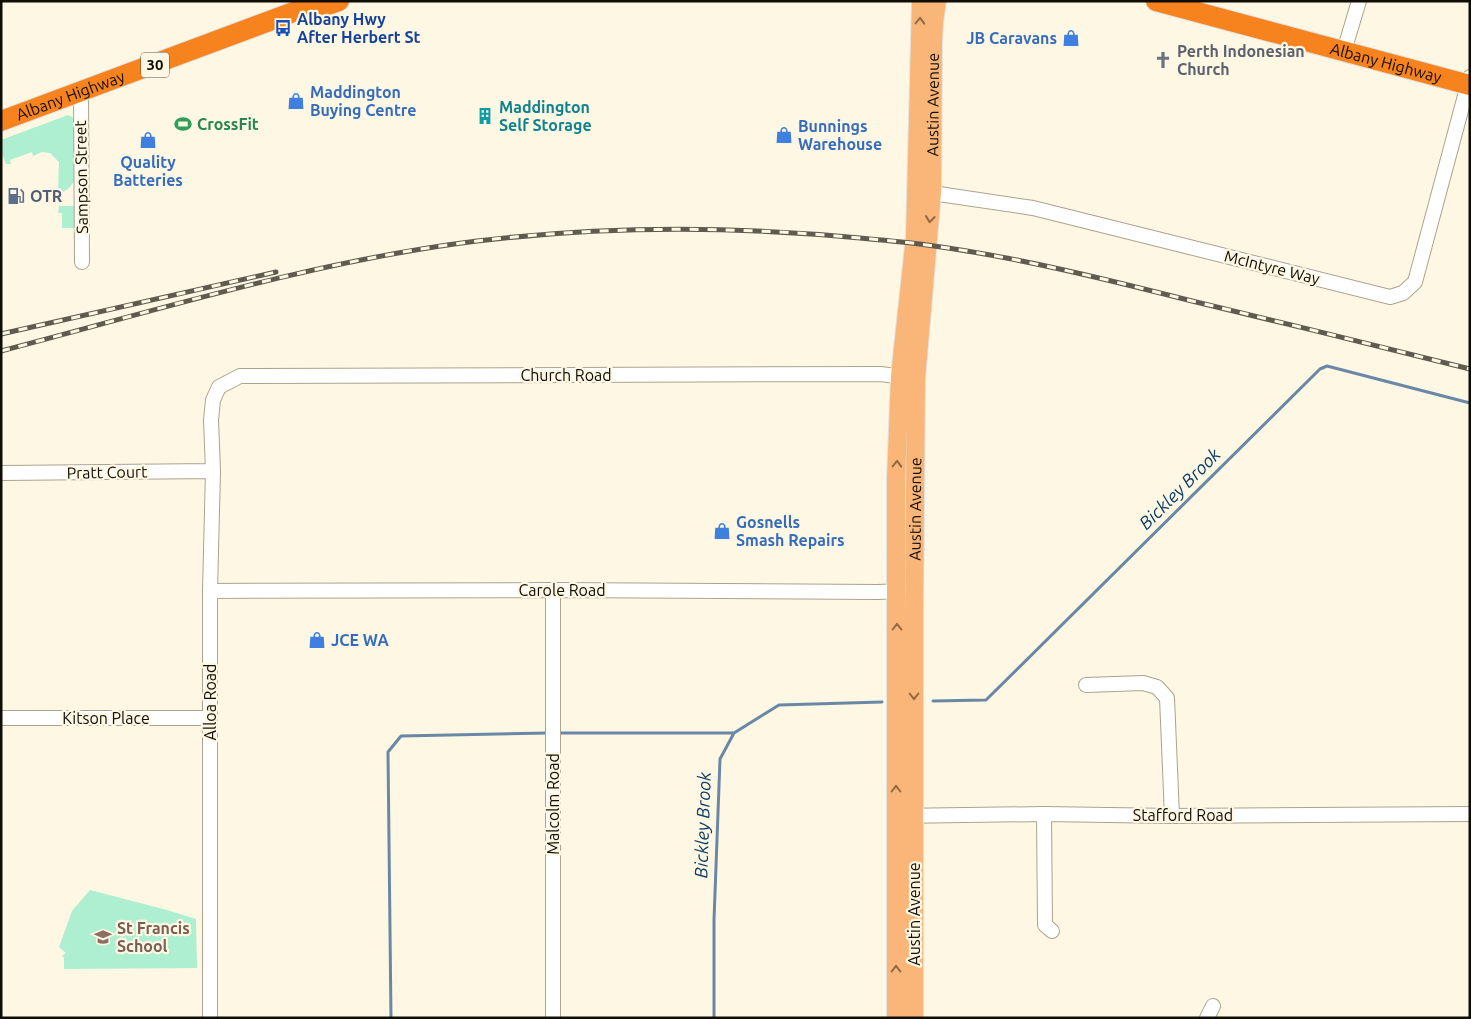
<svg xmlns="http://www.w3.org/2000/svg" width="1471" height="1019" font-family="Ubuntu,sans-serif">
  <rect width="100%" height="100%" fill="#fdf7e3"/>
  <path fill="#aeeed1" d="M68 115 74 118 76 123V179L68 189 63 192 58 191 59 162 50 153 42 152 33 156 32 152 10 160 11 164H6L1 151V140Z
    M59 206H74L75 212 76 228H62V213H58Z
    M90 890 167 910 196 919 197 968 64 969V958L62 956 66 953 59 947 72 911Z"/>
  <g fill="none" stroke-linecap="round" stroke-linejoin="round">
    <path stroke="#6a88a6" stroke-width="3" d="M933 701 986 700 1320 369 1327 366 1470 403
      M557 733H734
      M391 1018 388 752 401 736 549 733
      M714 1018V920L720 759 734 733 779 705 882 702"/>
    <g stroke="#aba38d" stroke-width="16">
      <path id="minor" d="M1344 51 1359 1
        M81 92 82 262
        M923 193H932L1033 208 1390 297 1403 293 1415 282 1470 77
        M1 473 213 471
        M553 590V1018
        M210 591 553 590 877 592 906 591
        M1086 685 1143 683 1157 687 1167 698 1172 816
        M1 718H210
        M1044 814 1045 925 1052 931
        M895 816 1044 814 1172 816 1470 814
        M210 1018V591L213 471 211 420 213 400 219 387 240 376 881 374 910 378
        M1207 1018 1213 1006"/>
    </g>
    <g stroke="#e2e2e1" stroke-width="20">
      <g id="major">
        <path d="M896 1018V479L900 376 915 237 921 1"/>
        <path id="s1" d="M914 1018V616L916 379 932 193 933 43 934 22 937 1"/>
      </g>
    </g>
    <g stroke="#e2e2e1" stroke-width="22">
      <g id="highway">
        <path id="s2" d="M1156 1 1470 85"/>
        <path d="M307 7H322L339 1"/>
        <path id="s3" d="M1 121 307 7 314 1"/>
      </g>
    </g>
    <use href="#minor" stroke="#fff" stroke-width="14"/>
    <use href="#major" stroke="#fab578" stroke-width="18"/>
    <use href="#highway" stroke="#f7831e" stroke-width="20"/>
    <g stroke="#5f5b4f" stroke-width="5">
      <path id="rail" d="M1 334 276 272
        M1 351C158 310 315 261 477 241 604 226 733 226 860 238 882 240 905 242 927 245 1017 257 1105 279 1192 301 1285 323 1377 346 1470 369"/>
    </g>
    <use href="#rail" stroke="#fdf7e3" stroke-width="3" stroke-dasharray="9" stroke-linecap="butt"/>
  </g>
  <defs><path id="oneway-chevron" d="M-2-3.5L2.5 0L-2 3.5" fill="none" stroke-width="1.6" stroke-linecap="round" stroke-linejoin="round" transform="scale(1.25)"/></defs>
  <g stroke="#916944">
    <use href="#oneway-chevron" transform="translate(920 21) rotate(-88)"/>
    <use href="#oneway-chevron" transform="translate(930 219) rotate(96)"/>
    <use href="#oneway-chevron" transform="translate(897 464) rotate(-88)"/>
    <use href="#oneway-chevron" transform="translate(897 627) rotate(-90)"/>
    <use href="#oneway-chevron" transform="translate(914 696) rotate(90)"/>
    <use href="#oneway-chevron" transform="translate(896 789) rotate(-90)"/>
    <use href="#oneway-chevron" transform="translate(896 969) rotate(-90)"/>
  </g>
  <defs>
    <g id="bus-bare" transform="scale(1.35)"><path d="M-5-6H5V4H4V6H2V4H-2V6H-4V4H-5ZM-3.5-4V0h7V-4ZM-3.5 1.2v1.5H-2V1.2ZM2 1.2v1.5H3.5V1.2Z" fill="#1a4fb4" stroke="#fdf7e3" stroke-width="2.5" paint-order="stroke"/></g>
    <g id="shop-bare" transform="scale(1.35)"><path d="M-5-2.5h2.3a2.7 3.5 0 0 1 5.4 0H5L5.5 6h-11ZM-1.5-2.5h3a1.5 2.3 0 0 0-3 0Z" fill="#3f7fe0" stroke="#fdf7e3" stroke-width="2.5" paint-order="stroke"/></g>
    <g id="church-bare" transform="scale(1.35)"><path d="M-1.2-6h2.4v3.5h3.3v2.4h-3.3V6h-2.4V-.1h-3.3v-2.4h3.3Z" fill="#6b7280" stroke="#fdf7e3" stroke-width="2.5" paint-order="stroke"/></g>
    <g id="building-bare" transform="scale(1.35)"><path d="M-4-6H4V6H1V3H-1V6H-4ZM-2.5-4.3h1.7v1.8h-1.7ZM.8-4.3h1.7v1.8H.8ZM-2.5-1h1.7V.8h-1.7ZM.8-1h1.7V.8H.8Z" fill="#0f9aa8" stroke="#fdf7e3" stroke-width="2.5" paint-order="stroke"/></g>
    <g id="stadium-bare" transform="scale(1.35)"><path d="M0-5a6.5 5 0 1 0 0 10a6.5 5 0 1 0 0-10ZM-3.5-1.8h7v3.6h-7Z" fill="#2e9e5b" stroke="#fdf7e3" stroke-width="2.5" paint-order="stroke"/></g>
    <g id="fuel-bare" transform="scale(1.35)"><path d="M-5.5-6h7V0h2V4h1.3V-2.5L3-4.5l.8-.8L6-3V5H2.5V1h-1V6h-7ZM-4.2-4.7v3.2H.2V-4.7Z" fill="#5c6f8a" stroke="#fdf7e3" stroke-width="2.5" paint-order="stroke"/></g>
    <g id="school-bare" transform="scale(1.35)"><path d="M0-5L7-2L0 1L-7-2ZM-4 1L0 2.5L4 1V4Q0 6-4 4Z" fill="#8d6e63" stroke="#fdf7e3" stroke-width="2.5" paint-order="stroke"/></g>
  </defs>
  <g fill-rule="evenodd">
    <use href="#bus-bare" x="283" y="28"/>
    <use href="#shop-bare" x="1071" y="38"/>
    <use href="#church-bare" x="1163" y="60"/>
    <use href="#shop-bare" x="296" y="101"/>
    <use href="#building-bare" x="485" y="116"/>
    <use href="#stadium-bare" x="183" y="124"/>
    <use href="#shop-bare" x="784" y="135"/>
    <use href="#shop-bare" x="148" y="140"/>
    <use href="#fuel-bare" x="16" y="196"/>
    <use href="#shop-bare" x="722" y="531"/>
    <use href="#shop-bare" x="317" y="640"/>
    <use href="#school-bare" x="103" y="937"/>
  </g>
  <g text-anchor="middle" stroke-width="4.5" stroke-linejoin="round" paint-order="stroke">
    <rect fill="#fdf7e3" stroke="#575348" stroke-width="1" x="141" y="52.5" width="28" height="25" rx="4"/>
    <g font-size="15" font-weight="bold" fill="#100d05">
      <text x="155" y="70">30</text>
    </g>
    <g font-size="16" font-weight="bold" fill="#164399" stroke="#fdf7e3" text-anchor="start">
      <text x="297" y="25">Albany Hwy<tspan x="297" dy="18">After Herbert St</tspan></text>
    </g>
    <g font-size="16" font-weight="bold" fill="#366cbe" stroke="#fdf7e3" text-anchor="start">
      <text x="1057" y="44" text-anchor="end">JB Caravans</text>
      <text x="310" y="98">Maddington<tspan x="310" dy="18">Buying Centre</tspan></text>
      <text x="798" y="132">Bunnings<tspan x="798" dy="18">Warehouse</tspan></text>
      <text x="148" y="168" text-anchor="middle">Quality<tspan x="148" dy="18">Batteries</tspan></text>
      <text x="736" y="528">Gosnells<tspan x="736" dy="18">Smash Repairs</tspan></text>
      <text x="331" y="646">JCE WA</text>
    </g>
    <g font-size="16" font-weight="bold" fill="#5b616d" stroke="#fdf7e3" text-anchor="start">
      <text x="1177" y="57">Perth Indonesian<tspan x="1177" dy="18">Church</tspan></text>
    </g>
    <g font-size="16" fill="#100d05" stroke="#fdf7e3">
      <text dy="6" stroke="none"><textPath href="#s2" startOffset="238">Albany Highway</textPath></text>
      <text dy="6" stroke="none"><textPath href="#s3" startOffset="74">Albany Highway</textPath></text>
      <text dy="6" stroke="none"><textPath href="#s1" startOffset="914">Austin Avenue</textPath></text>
      <text transform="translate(81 177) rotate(-91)" y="6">Sampson Street</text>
      <text transform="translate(1272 267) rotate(14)" y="6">McIntyre Way</text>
      <text x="566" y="381">Church Road</text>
      <text transform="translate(107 472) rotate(-1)" y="6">Pratt Court</text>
      <text dy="6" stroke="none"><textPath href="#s1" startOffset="509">Austin Avenue</textPath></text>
      <text x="562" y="596">Carole Road</text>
      <text transform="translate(210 702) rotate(-90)" y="6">Alloa Road</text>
      <text x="106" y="724">Kitson Place</text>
      <text transform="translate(553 804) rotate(-90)" y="6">Malcolm Road</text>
      <text x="1183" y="821">Stafford Road</text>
      <text transform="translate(914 914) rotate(-90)" y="6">Austin Avenue</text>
    </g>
    <g font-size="16" font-weight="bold" fill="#0d838f" stroke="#fdf7e3" text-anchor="start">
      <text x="499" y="113">Maddington<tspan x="499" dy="18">Self Storage</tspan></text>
    </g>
    <g font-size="16" font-weight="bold" fill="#27864d" stroke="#fdf7e3" text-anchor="start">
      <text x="197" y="130">CrossFit</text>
    </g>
    <g font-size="16" font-weight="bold" fill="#4e5e75" stroke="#fdf7e3" text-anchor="start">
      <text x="30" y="202">OTR</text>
    </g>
    <g font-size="16" font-weight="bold" fill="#785e54" stroke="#fdf7e3" text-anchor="start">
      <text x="117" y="934">St Francis<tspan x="117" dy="18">School</tspan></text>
    </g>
    <g font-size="18" font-style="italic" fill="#0b3d67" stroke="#fdf7e3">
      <text transform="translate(1180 489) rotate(-45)" y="6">Bickley Brook</text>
      <text transform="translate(703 825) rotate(-88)" y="6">Bickley Brook</text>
    </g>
  </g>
  <rect width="1471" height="1019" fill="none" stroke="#100d05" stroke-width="5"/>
</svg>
